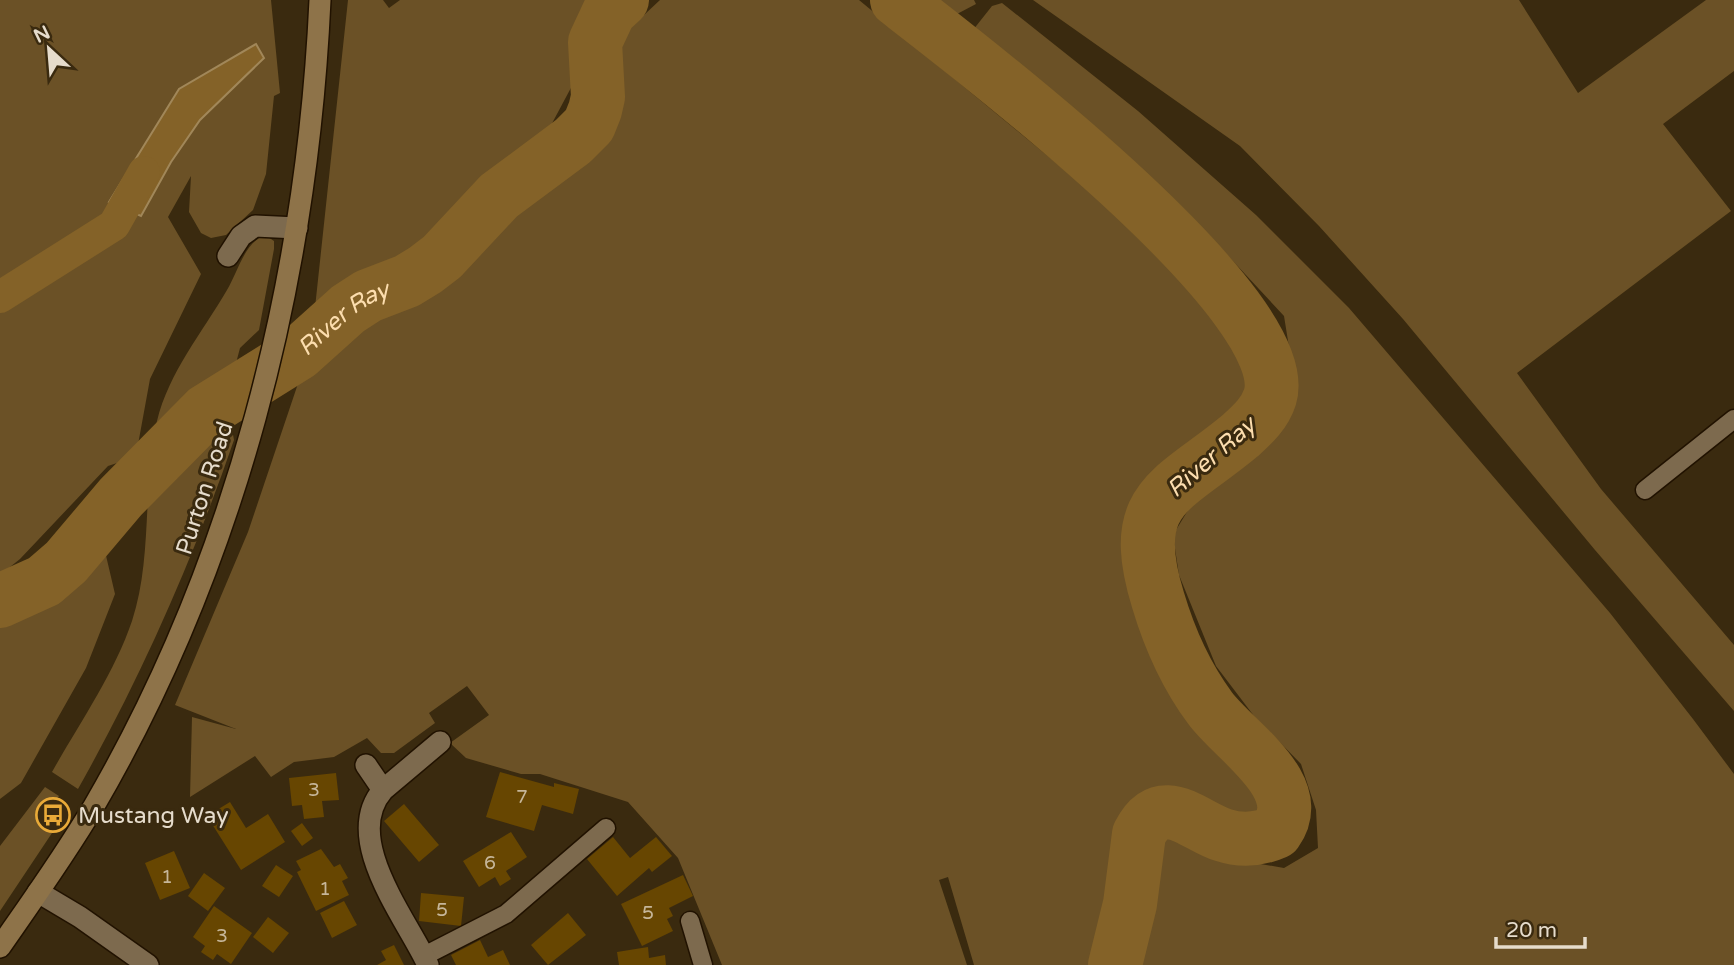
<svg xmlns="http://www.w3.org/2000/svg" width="1734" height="965" font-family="'Varela Round',sans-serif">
  <rect width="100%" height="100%" fill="#3a2a0f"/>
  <path fill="#6b5126" d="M0 0H271L280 93 274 96 266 174 253 210 226 235 211 238 201 233 189 212 191 176 168 217 201 274 150 379 135 461 126 460 108 466 20 559 0 575Z
    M348 0H383L389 8 400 0H593L589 3 577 41 573 84 541 144 501 178 462 235 471 254 504 214 560 183 591 158 607 126 606 77 628 30 660 0H859L1154 244 1254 362C1253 413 1193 431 1162 465 1076 558 1203 725 1265 799L1255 819 1243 823 1169 790 1150 799 1118 836 1094 965H974L948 877 939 880 967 965H722L678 858 628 802 540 774H521L466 758 450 743 489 715 467 686 429 713 435 723 394 753H381L367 738 334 757 294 762 271 777 255 756 190 797 192 717 236 729 175 705 248 532 311 345Z
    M881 0H974L976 4 921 33 885 12Z
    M1033 0H1519L1578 93 1706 0H1734V71L1663 124 1731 211 1517 373 1601 489 1734 645V711L1595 550 1403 319 1319 226 1240 146Z
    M1002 3 1138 111 1256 215 1349 308 1610 613 1693 719 1734 774V965H1137L1158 840 1175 832 1214 856 1284 868 1318 848 1316 810 1301 764 1254 716 1216 666 1179 575 1173 535 1193 502 1261 443 1297 397 1284 316 1205 231 973 30 992 6Z
    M265 235 274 241V249L259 330 240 348 224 409 230 418 234 440C192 562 141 677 78 789L52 772C79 724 114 674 132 621 153 557 142 486 157 421 169 372 202 333 227 290 238 272 244 243 265 235Z
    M104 547 115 594 86 668 21 783 0 799V590Z
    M45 787 59 796 43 821 54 830 0 911V846Z"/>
  <path fill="#846228" stroke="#a18759" stroke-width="2" d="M256 44 264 58 200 120 171 162 141 216 109 202 179 89Z"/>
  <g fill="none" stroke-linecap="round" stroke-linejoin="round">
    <path stroke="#846228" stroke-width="32" d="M0 297 114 225 144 172"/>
    <g stroke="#846228" stroke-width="54">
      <path d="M897 0C968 55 1298 306 1270 397 1265 413 1253 424 1241 435 1173 492 1126 496 1158 600 1169 637 1187 677 1210 708 1234 741 1309 786 1276 832 1258 840 1241 841 1223 835 1194 826 1162 789 1139 834L1130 904 1115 965"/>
      <path id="s1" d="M0 601 44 581 66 562 121 497 206 411 299 353 348 309 368 296 407 281 425 270 442 257 499 196 573 141 589 125 595 110 598 97 595 42 609 12 622 0"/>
    </g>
  </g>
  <path fill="#674601" d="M500 772 554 787V783L579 789 573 814 542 805 534 831 486 817Z
    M336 773 339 800 322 801 324 817 304 819 302 805 292 806 289 778Z
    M230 802 246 828 268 814 285 842 241 870 207 816Z
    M404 804 439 845 419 862 384 821Z
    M302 823 313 838 302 846 291 831Z
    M511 832 527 857 506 871 511 879 500 886 495 877 479 887 463 861Z
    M613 837 630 858 656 837 672 856 652 872 649 868 617 896 587 859Z
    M321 849 334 867 340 864 348 878 342 881 349 895 316 911 297 872 301 870 296 861Z
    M174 851 190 888 160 900 145 863Z
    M276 865 293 876 279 897 262 886Z
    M204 873 225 888 208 911 188 896Z
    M683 875 693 896 669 908 673 916 667 919 673 931 642 946 621 904Z
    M421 893 464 897 461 926 419 921Z
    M344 901 357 925 332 938 320 913Z
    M214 906 252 933 231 964 217 954 213 960 201 952 205 946 193 937Z
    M568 913 586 935 548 965 531 945Z
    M268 917 289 933 273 953 253 937Z
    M480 940 488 957 503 950 510 965H456L451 955Z
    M394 945 404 965H377L386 960 381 951Z
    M648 947 649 958 665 955 666 965H619L617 952Z"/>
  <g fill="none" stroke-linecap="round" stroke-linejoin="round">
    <g stroke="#211200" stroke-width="21">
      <path id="service" d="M1645 490 1734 419
        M690 921 703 965
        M424 956 506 914 606 828"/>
    </g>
    <g stroke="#211200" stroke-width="24">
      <path id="minor" d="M228 256 241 236 255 226 297 228
        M366 765 383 790
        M38 892 80 917 148 965
        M428 965C406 918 341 838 383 790L440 742"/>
    </g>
    <g stroke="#211200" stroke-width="24">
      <path id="secondary" d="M0 947C32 901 65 855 94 806 236 562 307 281 320 0"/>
    </g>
    <use href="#service" stroke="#7d6a4e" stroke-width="18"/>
    <use href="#minor" stroke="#7d6a4e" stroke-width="21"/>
    <use href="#secondary" stroke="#8e7349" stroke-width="21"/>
  </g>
  <defs>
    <g id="bus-ring" transform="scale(1.75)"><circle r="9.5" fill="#3a2a0f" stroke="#e9aa38" stroke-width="1.5"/><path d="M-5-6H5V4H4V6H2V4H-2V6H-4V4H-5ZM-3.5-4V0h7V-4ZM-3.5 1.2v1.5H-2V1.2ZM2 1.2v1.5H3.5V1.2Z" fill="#e9aa38"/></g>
  </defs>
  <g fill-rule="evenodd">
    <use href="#bus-ring" x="53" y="815"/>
  </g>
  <g text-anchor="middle" stroke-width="6" stroke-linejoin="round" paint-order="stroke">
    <g font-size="19" fill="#c6b699">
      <text x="314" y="796">3</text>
      <text x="522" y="803">7</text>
      <text x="490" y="869">6</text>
      <text x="167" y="883">1</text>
      <text x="325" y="895">1</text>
      <text x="442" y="916">5</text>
      <text x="648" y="919">5</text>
      <text x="222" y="942">3</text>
    </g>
    <g font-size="23" fill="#e6dccc" stroke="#3a2a0f">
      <text transform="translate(204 488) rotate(-72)" y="8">Purton Road</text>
    </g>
    <g font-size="23" fill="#e6dccc" stroke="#3a2a0f" text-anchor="start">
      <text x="78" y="823">Mustang Way</text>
    </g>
    <g font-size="24" font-style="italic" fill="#fcddae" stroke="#3a2a0f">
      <text dy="8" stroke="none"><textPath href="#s1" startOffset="450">River Ray</textPath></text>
      <text transform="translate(1211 457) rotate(-41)" y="8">River Ray</text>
    </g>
  </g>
  <g transform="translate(49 49) rotate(334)" stroke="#3a2a0f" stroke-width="5" paint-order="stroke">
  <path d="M0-5L12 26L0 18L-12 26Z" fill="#e6dccc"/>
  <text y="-10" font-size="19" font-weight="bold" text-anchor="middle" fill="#e6dccc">N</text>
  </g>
  <path d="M1496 937v10h89v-10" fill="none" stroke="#e6dccc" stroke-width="3.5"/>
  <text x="1506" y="937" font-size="21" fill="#e6dccc" stroke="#3a2a0f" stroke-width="5" paint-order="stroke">20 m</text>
</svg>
